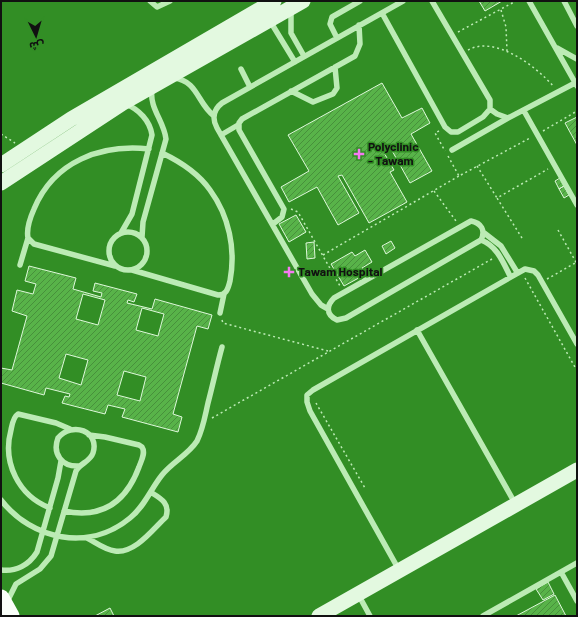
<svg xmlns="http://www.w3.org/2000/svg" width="578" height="617" font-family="Barlow,'Noto Sans Arabic',sans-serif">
  <defs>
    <pattern id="building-hatch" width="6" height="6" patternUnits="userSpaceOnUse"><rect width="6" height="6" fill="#58b349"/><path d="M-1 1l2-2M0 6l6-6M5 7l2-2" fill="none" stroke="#47903b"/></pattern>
  </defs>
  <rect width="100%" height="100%" fill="#328e25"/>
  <path fill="url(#building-hatch)" stroke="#def8da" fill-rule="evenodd" d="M479 1H502L485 11Z
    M382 83 402 118 422 108 430 123 411 134 432 171 410 183 390 147 383 151 394 170 390 172 407 202 369 223 342 175 338 176 359 213 338 225 317 187 289 202 281 187 309 171 288 135Z
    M577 117V145L565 123Z
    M560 178 564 186 559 189 555 181Z
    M564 186 569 195 564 198 559 189Z
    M296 215 306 232 289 242 279 224Z
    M391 241 395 248 386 254 382 246Z
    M314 242 315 258 307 259 306 243Z
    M365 250 372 262 362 268 366 274 344 286 331 264 352 252 355 256Z
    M29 266 76 278 73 289 101 297 102 293 93 291 95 283 137 294 134 302 128 300 127 303 152 309 155 299 212 315 208 329 197 326 173 414 182 417 178 432 122 417 125 409 108 405 105 414 62 403 65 396 69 397 70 394 46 388 44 395 1 383V368L12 370 27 316 12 311 17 290 33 294 36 284 25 281ZM83 294 105 300 98 325 76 319ZM142 308 164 314 158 336 136 330ZM66 354 88 360 81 385 59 378ZM124 371 146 377 140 401 117 395Z
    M548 582 554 594 543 600 536 589Z
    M555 595 566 616H516Z
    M110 608 114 616H95Z"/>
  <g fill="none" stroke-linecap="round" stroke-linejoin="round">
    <path stroke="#bcebb5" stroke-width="1.5" stroke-dasharray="2 3" stroke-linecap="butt" d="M501 10 506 27 507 51
      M458 32 516 1
      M468 50C495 35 536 66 554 87
      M439 131 435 133 445 151
      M543 131 577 111
      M1 134 15 143
      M448 156 459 176 530 138
      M477 166 497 198
      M434 191 456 221
      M291 209 298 212 340 286
      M558 230 577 264
      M522 238 497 198 548 169
      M323 255 459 176
      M525 278 576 369
      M547 279 577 262
      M222 320 223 323 328 351
      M316 403 365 488
      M212 418 492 259"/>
    <path stroke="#bcebb5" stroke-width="5.5" d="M150 1 157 7 170 1
      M529 1 577 86
      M564 1 577 26
      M291 10V33L304 56
      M382 13 445 127 451 132H458L483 117 490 109V100L432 1
      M270 21 295 62
      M337 38 330 24 332 17 360 1
      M557 48 577 59
      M241 69 250 87
      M174 78C198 81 197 103 214 116
      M291 91 313 102 333 94 337 88 335 67
      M490 109 497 114 508 118
      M524 111 577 205
      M221 135 238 125
      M452 150 508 118 575 83
      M471 221C481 223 486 230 481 240L346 318 337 320C326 315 326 306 334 298Z
      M273 224 282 217 284 209 239 130V123L242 119 355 56 360 44 359 25
      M109 251a19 19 0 1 1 38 0a19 19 0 1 1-38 0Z
      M483 232 501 246 517 272
      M121 233 132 214 152 135C150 121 139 109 125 104
      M142 237 143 222 166 139C164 121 149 108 152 89
      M481 240C497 246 503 262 510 276
      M20 265 28 238
      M115 266 34 244 28 238C26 228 30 218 34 209 54 161 101 144 149 149
      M132 270 218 295C227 295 228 288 230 281 236 249 229 216 210 190 198 173 181 162 162 153
      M328 309 321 305 312 294 217 128C212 119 213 110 222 103L403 1
      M220 313 224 294
      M417 330 516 505
      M1 500C32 540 89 552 130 518 145 506 150 490 162 475 172 462 188 455 197 441 203 429 205 416 208 403 213 384 217 365 222 347
      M50 508C19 496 2 463 11 430 12 425 13 417 18 414L56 423 70 429
      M64 511C102 519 126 502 139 467 141 461 146 453 142 447L139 445 105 437 89 435
      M87 538C95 542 105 550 115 551 135 554 153 529 166 517 170 504 162 499 152 493
      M1 570C16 572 29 565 37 552L58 478 61 461
      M399 570 310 411 307 402V395L313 390 525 269 534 271 538 275 577 344
      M561 572 577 601
      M358 594 370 616
      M7 602 16 584 40 569 51 556 76 471C80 463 90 462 93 453 100 431 72 421 58 438 52 454 62 467 79 466
      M483 616 577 563"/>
    <path stroke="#e3f9e0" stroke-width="15" d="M1 165 71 119 274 1
      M1 183 123 103 303 1
      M319 616 577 470"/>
    <path stroke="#fafff9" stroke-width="17" d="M1 598 11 616"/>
  </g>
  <g fill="#f579f2" stroke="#328e25" stroke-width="1.5">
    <path d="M357 148h4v4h4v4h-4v4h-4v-4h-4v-4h4z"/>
    <path d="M287 266h4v4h4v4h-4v4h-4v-4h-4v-4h4z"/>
  </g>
  <g text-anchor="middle" stroke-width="3" stroke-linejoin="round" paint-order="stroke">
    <g font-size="12" font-weight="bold" fill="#111" stroke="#328e25" text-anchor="start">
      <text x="368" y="151">Polyclinic<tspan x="368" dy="14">- Tawam</tspan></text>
      <text x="298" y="276">Tawam Hospital</text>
    </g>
  </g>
  <rect width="578" height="617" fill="none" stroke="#111111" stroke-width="4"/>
  <g transform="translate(36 36) rotate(175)" stroke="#328e25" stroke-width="3" paint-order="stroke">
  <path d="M0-3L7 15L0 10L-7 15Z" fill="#111111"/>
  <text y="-6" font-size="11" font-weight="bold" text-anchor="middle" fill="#111111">ش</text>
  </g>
</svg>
